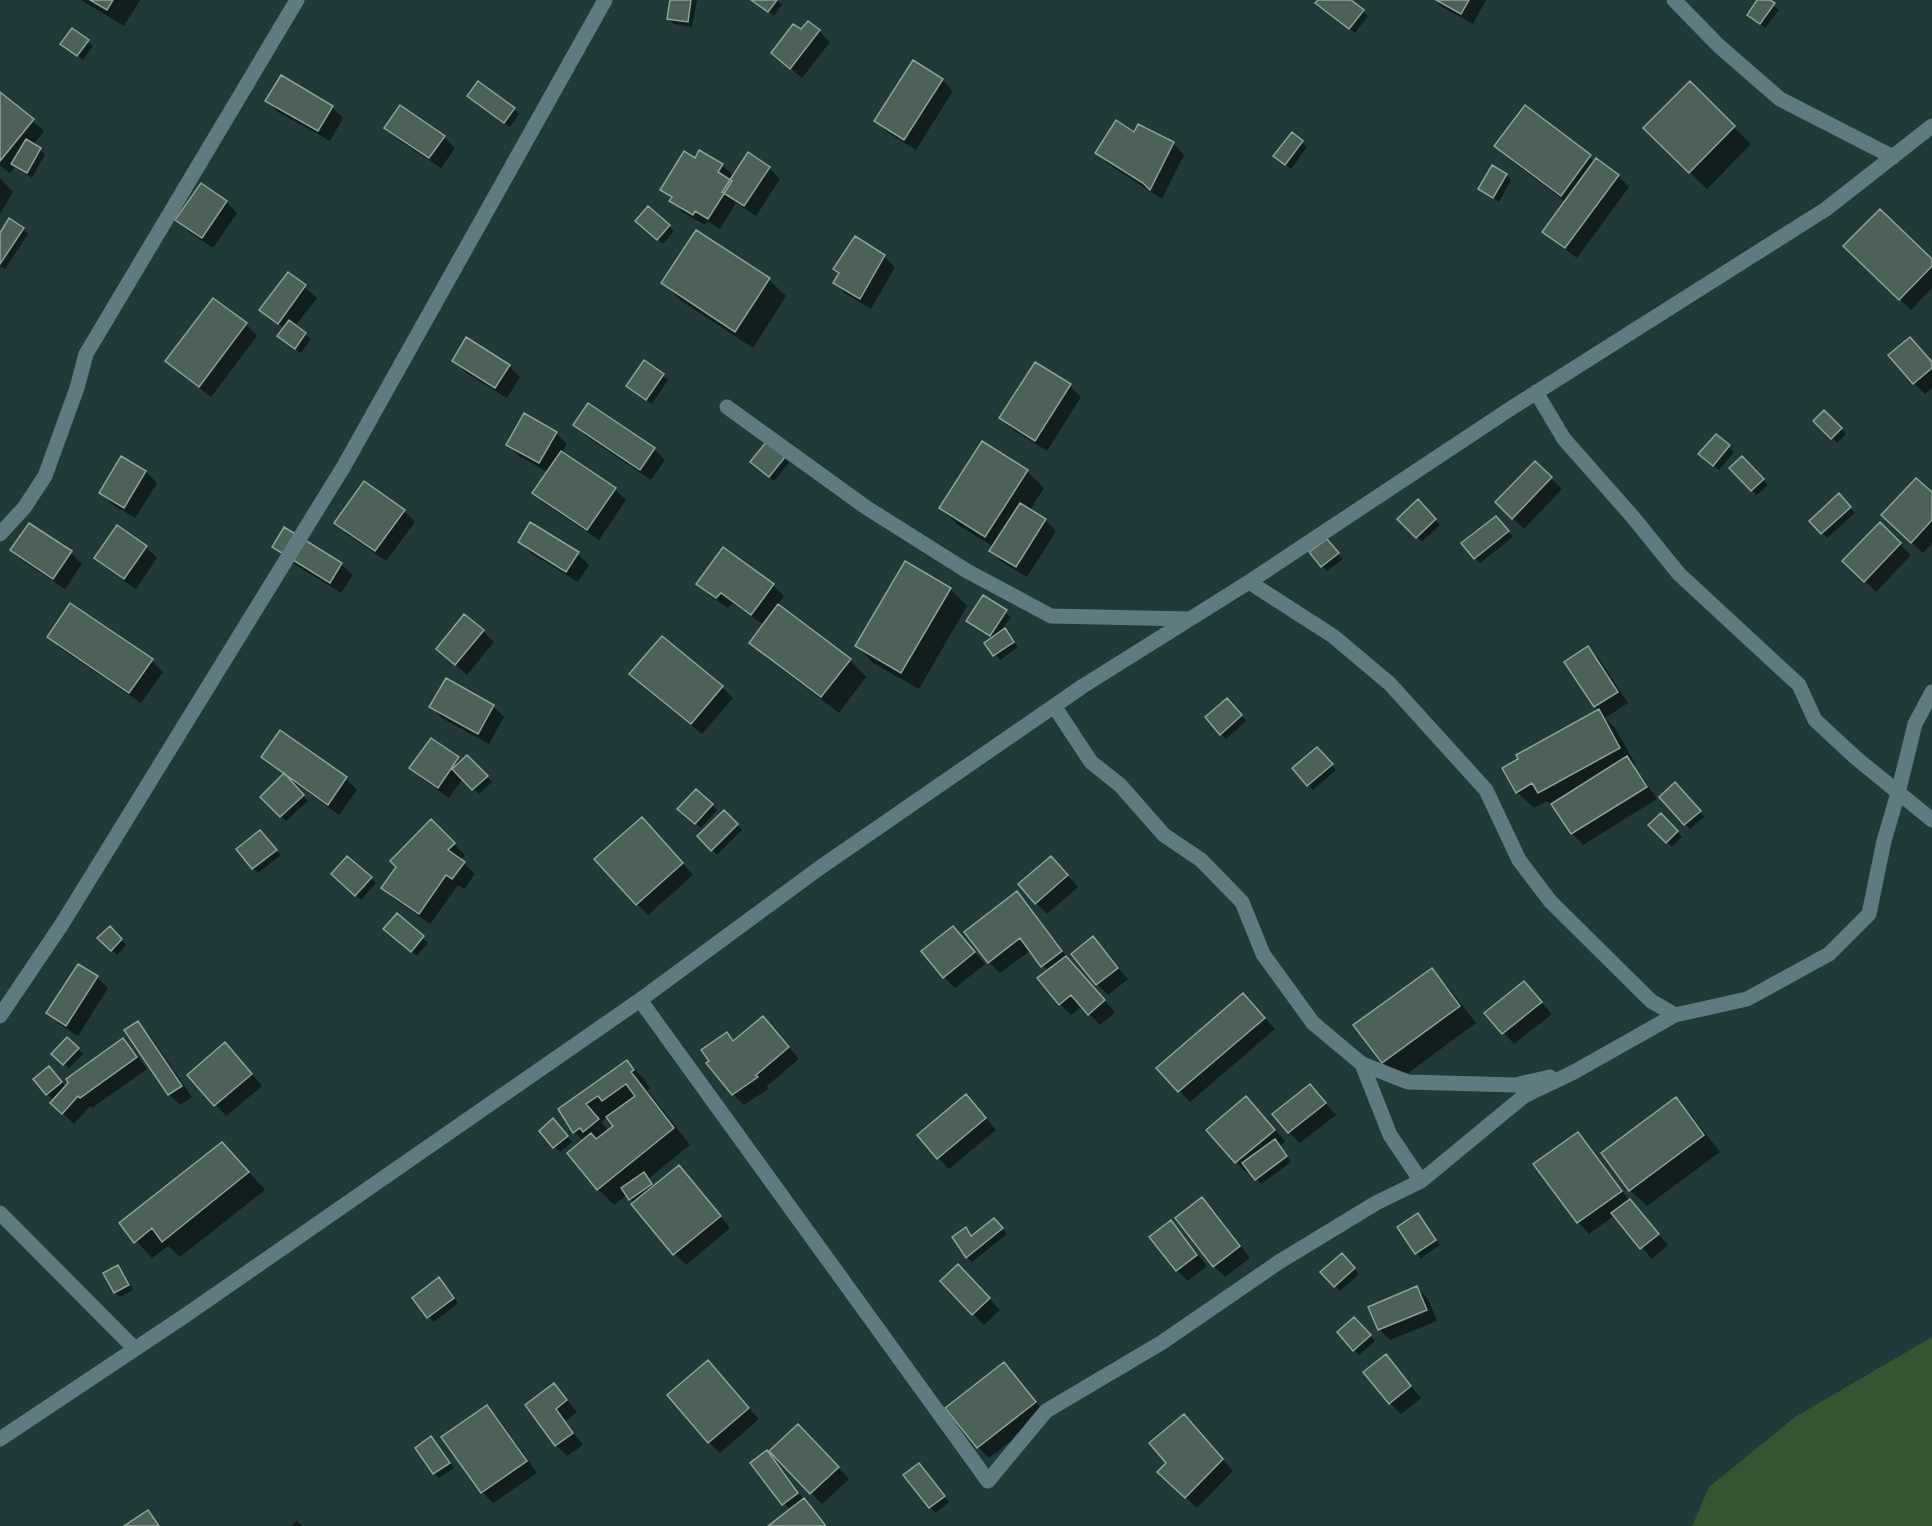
<svg xmlns="http://www.w3.org/2000/svg" width="1932" height="1526" font-family="'Alegreya Sans',sans-serif">
  <rect width="100%" height="100%" fill="#213938"/>
  <path fill="#375331" d="M1932 1337V1526H1692L1709 1487 1795 1417Z"/>
  <path fill="#0007" fill-rule="evenodd" d="M81 0H140L124 26Z
    M672 0H697L692 27 674 24 668 19Z
    M752 0H777L782 5 774 16Z
    M1320 0H1349L1368 16 1355 33 1322 8Z
    M1435 0H1486L1473 24 1442 7Z
    M1759 0H1767L1779 10 1765 28 1754 20Z
    M72 30 93 46 83 60 68 49Z
    M801 31H819L830 42 802 78 773 53Z
    M281 77 332 107 343 118 330 141 278 112 267 101Z
    M942 80 953 91 916 150 887 132 876 121Z
    M1690 83 1751 144 1707 189 1645 128Z
    M0 94 44 131 33 145 45 154 32 178 15 167 10 173 0 166Z
    M474 101 514 109 519 114 510 127Z
    M1526 107 1595 162 1618 176 1629 187 1577 258 1555 242 1544 231 1566 202 1513 162 1496 146Z
    M386 128 444 137 455 148 441 168 397 139Z
    M1135 134 1173 143 1184 155 1162 199 1108 164 1097 153Z
    M1292 134 1307 147 1291 169 1275 156Z
    M695 160 722 165 734 176 769 168 780 179 756 216 736 203 720 229 707 221 705 225 682 212 662 189Z
    M1506 175 1511 180 1499 202 1480 188Z
    M0 178 13 192 0 214Z
    M226 202 237 213 213 248 188 231 177 220Z
    M642 226H669L674 231 663 244Z
    M23 229 28 234 5 269 0 266V235Z
    M697 232 769 280 786 296 753 348 680 300 663 283Z
    M1845 246 1932 261V288L1911 310Z
    M884 256 895 267 871 309 846 294 835 283 840 275 835 269Z
    M289 274 317 298 295 326 311 339 301 353 284 341V329L261 310Z
    M213 300 246 324 257 336 211 397 178 372 167 361Z
    M454 360 509 366 520 377 507 398 465 372Z
    M644 362 668 380 652 404 633 391Z
    M1932 363V388L1925 394 1914 383Z
    M1035 364 1070 386 1081 397 1047 451 1012 429 1001 418Z
    M1824 412 1846 434 1837 443 1815 421Z
    M575 425 654 449 665 460 651 480 586 436Z
    M556 433 567 444 562 453 615 489 626 500 599 540 545 504 534 493 548 472 519 456 508 445Z
    M1716 436 1734 452 1719 470 1706 459Z
    M767 444 789 463 774 481 757 467Z
    M122 458 146 472 157 483 135 518 112 504 101 493Z
    M1742 458 1768 485 1757 495 1731 468Z
    M1535 463 1562 489 1524 529 1497 502Z
    M1027 471 1044 488 1029 511 1045 520 1056 531 1027 577 1002 562 991 551 994 547 958 525 941 508Z
    M1932 494V543L1923 553 1894 526Z
    M1839 495 1855 513 1827 538 1811 521Z
    M1418 501 1440 525 1422 542 1399 519Z
    M404 511 415 522 386 561 347 534 336 522Z
    M1501 523 1513 537 1480 563 1475 558Z
    M1880 524 1911 555 1876 592 1844 561Z
    M285 529 341 564 353 575 341 593 285 558 274 547Z
    M520 542 578 554 589 565 578 582 531 553Z
    M1332 546 1343 559 1327 571 1322 566Z
    M146 547 157 558 136 589 107 569 96 558Z
    M12 550 71 553 82 564 65 589 23 561Z
    M698 584 773 585 784 596 777 606 850 660 866 677 839 713 768 659 751 643 764 625 732 603 728 608 709 595Z
    M950 589 967 606 919 689 873 663 857 646Z
    M983 597 1011 617 1003 628 1018 647 1000 660 986 643 993 638 968 620Z
    M483 631 494 642 467 675 438 649Z
    M49 636 152 661 163 672 141 703 60 648Z
    M1588 648 1599 659 1628 703 1605 718 1615 728 1636 765 1634 766 1657 799 1583 845 1572 833 1556 809 1547 801 1534 808 1517 792 1599 711 1595 706Z
    M631 674 722 687 733 698 702 734Z
    M1232 705 1246 721 1226 739 1221 734Z
    M493 706 504 717 489 744 442 718 431 707Z
    M280 732 346 779 357 790 339 815 290 779 289 781 308 801 286 821 262 797 284 775 263 757Z
    M431 740 462 762 467 757 492 782 479 794 463 778 449 798 422 779 411 768Z
    M1322 754 1336 770 1313 790 1294 768Z
    M1680 790 1704 817 1690 829 1661 797Z
    M712 805 717 810 701 828 685 814Z
    M724 812 742 830 717 855 699 836Z
    M1661 815 1682 837 1672 847 1651 825Z
    M431 821 465 855 460 860 475 874 464 889 458 885 430 924 394 899 383 888Z
    M653 830 693 875 648 915 637 904Z
    M265 837 281 855 258 873 253 868Z
    M348 858 376 883 361 900 338 879Z
    M1062 869 1078 887 1047 914 1036 903Z
    M1017 893 1028 904 1071 963 1115 1012 1100 1025 1082 1006 1071 1015 1060 1004 1048 971 1031 950 1000 973 989 962Z
    M397 915 428 943 417 956 390 934Z
    M110 928 126 945 117 955 100 938Z
    M1092 938 1128 979 1108 995 1097 984Z
    M964 939 985 964 955 988 944 977Z
    M1432 970 1448 987 1476 1023 1400 1079 1383 1063 1355 1025Z
    M97 977 108 988 78 1036 59 1024 48 1013Z
    M1524 983 1552 1014 1514 1044 1486 1013Z
    M1243 995 1275 1029 1190 1102 1158 1068Z
    M138 1023 149 1034 192 1097 180 1105 169 1094Z
    M773 1029 799 1059 767 1086 768 1089 744 1105 733 1094 727 1034 734 1042Z
    M67 1039 83 1054 69 1068 58 1059Z
    M123 1040 134 1051 147 1069 92 1108 90 1106 74 1124 52 1103 54 1100 47 1094 54 1073 66 1087Z
    M236 1055 262 1086 226 1116 189 1075Z
    M627 1062 644 1079 650 1088 647 1090 690 1145 648 1179 654 1187 689 1178 730 1228 686 1265 675 1254 627 1195 614 1205 598 1189 584 1141 574 1132 560 1110ZM608 1117 615 1126 609 1131 601 1122Z
    M1310 1086 1336 1115 1300 1143 1289 1132Z
    M1676 1099 1692 1116 1720 1152 1647 1206 1630 1190Z
    M977 1107 996 1130 949 1169 938 1158Z
    M1257 1109 1285 1141 1280 1146 1291 1162 1261 1184 1250 1171 1247 1173 1236 1162 1209 1130Z
    M558 1126 572 1142 560 1152 555 1147Z
    M1578 1134 1589 1145 1631 1203 1668 1245 1652 1259 1615 1215 1589 1234 1578 1222 1535 1165Z
    M239 1161 265 1190 180 1257 168 1246 152 1258 121 1224Z
    M1202 1199 1213 1210 1250 1258 1225 1277 1214 1266 1177 1219Z
    M1422 1220 1440 1245 1421 1258 1416 1253Z
    M1170 1222 1181 1233 1207 1266 1188 1281 1177 1270Z
    M999 1225 1007 1234 972 1262 967 1257 965 1229 972 1237Z
    M1342 1255 1359 1274 1340 1291 1323 1272Z
    M958 1266 1000 1310 984 1325 942 1281Z
    M118 1267 123 1272 133 1290 120 1297 115 1292Z
    M444 1284 458 1303 434 1322 429 1317Z
    M1417 1288 1428 1299 1437 1321 1390 1340 1379 1329Z
    M1354 1319 1375 1341 1359 1355 1354 1350Z
    M1386 1356 1421 1398 1401 1414 1390 1403Z
    M708 1362 759 1419 720 1453 709 1442Z
    M1004 1364 1015 1375 1046 1414 989 1458 978 1447Z
    M554 1385 577 1412 565 1421 583 1445 567 1456 556 1445Z
    M487 1407 498 1418 537 1473 493 1503 482 1492Z
    M1184 1416 1233 1471 1197 1508 1159 1472 1168 1463Z
    M809 1437 849 1479 822 1504 771 1451Z
    M436 1443 454 1468 439 1478 434 1473Z
    M766 1452 777 1463 807 1504 828 1526H770L790 1510 752 1463Z
    M919 1465 949 1502 935 1513 905 1475Z
    M297 1521 302 1526H290Z"/>
  <path fill="#4c6158" stroke="#8ca398" stroke-width="1.5" d="M90 0H113L107 10Z
    M670 0H691L688 22 667 19Z
    M751 0H777L768 12Z
    M1318 0H1351L1364 10 1349 29 1315 3Z
    M1436 0H1469L1461 14Z
    M1757 0H1770L1775 3 1760 24 1747 15Z
    M808 21 820 30 790 69 771 53 793 24 801 29Z
    M72 28 89 40 77 56 60 44Z
    M913 60 943 79 904 140 874 121Z
    M281 75 333 106 318 131 265 101Z
    M478 81 515 108 504 123 467 96Z
    M1690 81 1735 126 1689 173 1643 128Z
    M0 92 34 119 0 161Z
    M400 105 445 136 429 158 384 128Z
    M1525 105 1591 155 1561 196 1494 146Z
    M1116 120 1134 132 1138 124 1174 142 1150 190 1143 183 1095 153Z
    M1292 132 1303 141 1285 165 1273 156Z
    M26 139 41 148 27 173 11 164Z
    M699 150 723 164 718 172 732 181 708 219 695 211 693 215 669 201 672 197 660 190 684 151 695 158Z
    M748 152 770 167 744 206 722 192Z
    M1596 158 1619 175 1565 248 1542 232Z
    M1492 165 1507 174 1493 198 1478 189Z
    M201 183 227 201 202 238 175 220Z
    M648 206 670 225 657 240 635 221Z
    M1880 209 1932 259V266L1899 300 1843 246Z
    M9 218 24 228 0 264V233Z
    M696 230 770 278 735 332 661 283Z
    M855 236 885 255 860 299 833 283 839 273 833 269Z
    M288 272 306 285 278 324 259 310Z
    M213 298 247 323 199 387 165 361Z
    M289 320 306 333 295 349 277 336Z
    M466 337 510 365 495 388 452 361Z
    M1910 337 1932 362V368L1913 384 1888 355Z
    M644 360 664 374 646 400 626 386Z
    M1035 362 1071 384 1035 441 999 418Z
    M588 403 655 448 640 470 573 425Z
    M1824 410 1842 428 1831 439 1813 421Z
    M524 413 557 432 539 463 506 445Z
    M1716 434 1730 445 1713 466 1698 454Z
    M767 441 785 457 769 477 750 462Z
    M982 441 1028 470 985 537 939 508Z
    M561 451 616 488 587 530 532 493Z
    M121 456 146 471 124 508 99 493Z
    M1742 456 1764 479 1751 491 1729 468Z
    M1535 461 1552 477 1512 519 1495 502Z
    M1916 478 1932 492V520L1911 543 1881 515Z
    M364 481 405 510 375 551 334 523Z
    M1839 493 1851 507 1821 534 1809 521Z
    M1418 499 1436 519 1416 538 1397 519Z
    M1020 503 1046 519 1016 567 989 551Z
    M1496 516 1509 531 1474 559 1461 543Z
    M530 522 579 552 566 572 518 542Z
    M1880 522 1901 543 1864 582 1842 561Z
    M29 523 72 551 53 579 10 550Z
    M117 525 147 546 124 579 94 558Z
    M284 527 342 563 330 583 272 547Z
    M1327 539 1339 553 1321 567 1309 552Z
    M723 547 774 584 751 615 721 593 716 598 696 584Z
    M905 561 951 588 901 673 855 646Z
    M983 595 1007 610 990 636 966 621Z
    M70 603 153 659 129 693 47 637Z
    M778 604 851 659 821 697 749 643Z
    M464 614 484 630 455 665 436 649Z
    M1005 628 1014 642 993 656 984 643Z
    M662 636 723 686 691 724 629 674Z
    M1588 646 1618 692 1594 707 1564 662Z
    M446 678 494 705 478 734 429 707Z
    M1227 698 1242 715 1220 735 1205 717Z
    M1599 709 1620 748 1538 793 1532 783 1516 793 1502 768 1518 759 1516 755Z
    M280 730 347 777 328 805 261 757Z
    M431 738 459 757 438 788 409 768Z
    M1317 747 1333 764 1307 786 1292 768Z
    M467 755 488 776 472 790 452 769Z
    M1627 756 1647 787 1571 834 1551 804Z
    M284 773 304 795 280 817 260 797Z
    M1675 782 1701 811 1684 825 1659 797Z
    M696 789 713 804 695 824 677 809Z
    M724 810 738 824 711 851 697 836Z
    M1661 813 1678 831 1666 843 1648 825Z
    M642 817 683 863 636 905 594 859Z
    M431 819 455 843 448 850 465 862 452 879 446 875 419 914 381 888 396 867 390 861Z
    M260 830 277 850 252 869 236 849Z
    M347 856 372 877 355 896 331 874Z
    M1051 856 1068 875 1035 904 1018 884Z
    M1017 891 1062 951 1041 967 1020 938 988 963 964 932Z
    M397 913 424 936 411 952 383 929Z
    M110 926 122 939 111 951 97 938Z
    M953 926 975 952 943 978 921 951Z
    M1093 936 1118 968 1096 985 1071 954Z
    M1066 956 1105 1000 1088 1015 1071 995 1059 1005 1037 978Z
    M78 964 98 976 66 1026 46 1013Z
    M1432 968 1460 1006 1382 1063 1353 1025Z
    M1524 981 1542 1002 1502 1034 1484 1013Z
    M1243 993 1265 1018 1178 1092 1156 1068Z
    M763 1016 789 1047 756 1075 758 1077 732 1095 706 1063 709 1061 701 1050 727 1032 733 1041Z
    M138 1021 182 1086 168 1095 124 1030Z
    M67 1037 79 1048 63 1065 51 1054Z
    M123 1038 137 1057 80 1098 78 1096 62 1114 50 1103 68 1083 66 1079Z
    M225 1042 252 1074 214 1106 187 1075Z
    M627 1060 634 1070 631 1072 674 1128 597 1190 567 1153 591 1133 596 1139 613 1126 606 1117 635 1096 626 1084 602 1101 598 1096 586 1104 599 1119 583 1132 580 1128 573 1133 558 1109Z
    M49 1066 62 1082 46 1095 33 1079Z
    M1310 1084 1326 1103 1288 1133 1272 1114Z
    M966 1094 986 1118 937 1159 917 1135Z
    M1246 1096 1275 1130 1235 1163 1206 1130Z
    M1676 1097 1704 1135 1629 1191 1601 1153Z
    M553 1118 568 1136 553 1148 539 1131Z
    M1578 1132 1622 1191 1577 1223 1533 1164Z
    M1275 1139 1287 1156 1255 1180 1242 1163Z
    M222 1142 249 1172 162 1242 152 1228 134 1243 119 1223Z
    M679 1165 721 1216 673 1255 631 1204Z
    M644 1172 652 1184 629 1200 621 1188Z
    M1202 1197 1240 1246 1213 1267 1175 1218Z
    M1630 1199 1659 1234 1640 1249 1611 1213Z
    M1418 1213 1436 1240 1415 1254 1397 1227Z
    M994 1218 1003 1228 966 1258 952 1237 966 1227 971 1236Z
    M1171 1220 1197 1255 1176 1271 1149 1237Z
    M1342 1253 1355 1268 1334 1287 1320 1272Z
    M958 1264 990 1298 972 1315 940 1281Z
    M118 1265 129 1285 114 1293 103 1273Z
    M439 1277 454 1298 427 1318 412 1298Z
    M1417 1286 1427 1310 1378 1330 1368 1307Z
    M1354 1317 1371 1335 1353 1351 1337 1332Z
    M1386 1354 1411 1386 1389 1404 1363 1372Z
    M708 1360 749 1408 708 1443 667 1395Z
    M1004 1362 1036 1402 977 1448 945 1408Z
    M554 1383 567 1400 556 1409 573 1433 555 1446 525 1405Z
    M487 1405 527 1461 481 1493 441 1437Z
    M1184 1414 1223 1459 1185 1498 1157 1472 1166 1463 1149 1443Z
    M798 1424 839 1467 810 1494 769 1451Z
    M431 1436 450 1463 433 1474 415 1448Z
    M767 1450 798 1493 782 1505 750 1463Z
    M919 1463 945 1496 929 1508 903 1475Z
    M804 1498 826 1526H768Z
    M148 1510 159 1526H124Z"/>
  <g fill="none" stroke-linecap="round" stroke-linejoin="round">
    <path stroke="#5f7a81" stroke-width="15" d="M1674 0 1719 46 1780 99 1893 157
      M1536 392 1564 439 1632 516 1679 574 1799 685 1815 720 1856 758 1932 820
      M727 407 867 508 967 571 1051 616 1189 619
      M0 534 24 508 45 476 77 388 86 354 297 0
      M1249 582 1333 636 1390 684 1486 790 1519 860 1550 901 1651 1001 1675 1015
      M1054 706 1091 762 1120 785 1164 835 1201 860 1242 902 1263 954 1313 1023 1362 1064 1408 1082 1515 1085 1550 1077
      M640 1000 988 1481 1046 1411 1161 1343 1279 1262 1376 1203 1421 1181 1524 1096 1574 1072 1675 1015 1747 999 1829 954 1869 914 1884 841 1898 793 1915 724 1932 692
      M0 1016 62 924 344 466 605 0
      M1362 1064 1390 1135 1421 1181
      M0 1213 135 1349
      M0 1439 186 1315 640 1000 818 869 1083 686 1249 582 1513 407 1826 209 1932 126"/>
  </g>
</svg>
